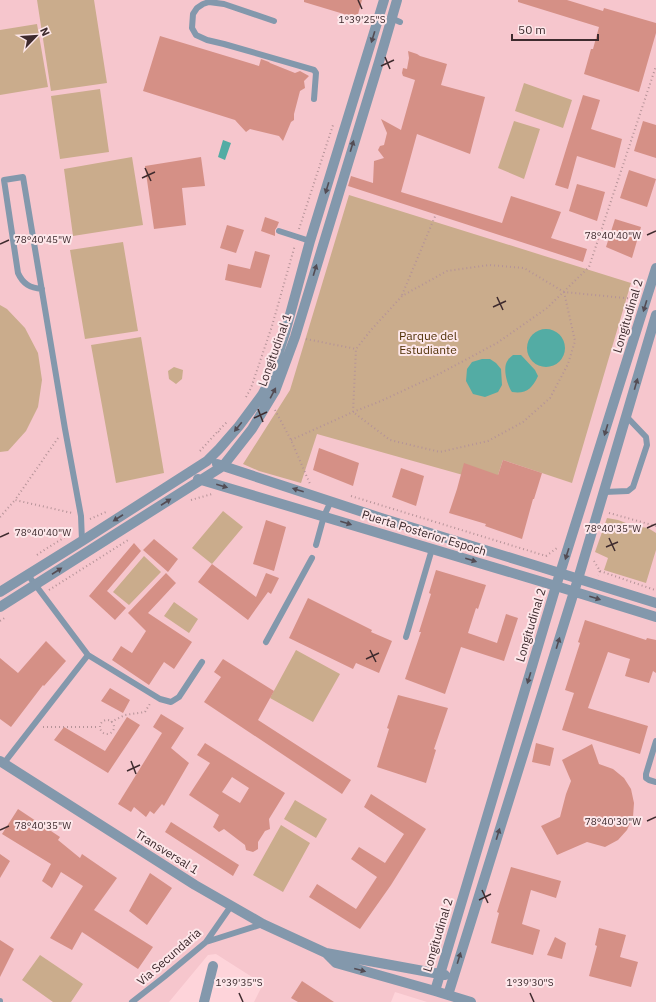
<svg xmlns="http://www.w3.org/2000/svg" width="656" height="1002" font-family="'IBM Plex Sans',sans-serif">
  <rect width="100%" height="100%" fill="#fed4da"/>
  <path fill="#f6c6cd" d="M0 0H656V1002H427L395 992 391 1002H254L263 984 216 954 208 955 169 1002H0Z"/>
  <path fill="#caac8c" d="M37 0H94L107 83 51 91Z
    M37 24 48 87 0 95V30Z
    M524 83 572 100 563 128 515 111Z
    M100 89 109 152 60 159 51 96Z
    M514 121 540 129 524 179 498 168Z
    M132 157 143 225 73 236 64 169Z
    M349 195 631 283 572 483 503 460 495 484 317 434 301 483 259 471 243 464 290 390Z
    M123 242 138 331 85 339 70 250Z
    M0 305 7 309 25 328 38 353 42 380 38 407 26 431 8 451 0 452Z
    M141 337 164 473 116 483 91 345Z
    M174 367 183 370 182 379 176 384 169 379 168 371Z
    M223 511 243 527 212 564 192 548Z
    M607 518 618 520 634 526 648 528 656 533V550L646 583 604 570 608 558 595 552Z
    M144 556 161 572 129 605 113 592Z
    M174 602 198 619 189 633 164 616Z
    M296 650 340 674 313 722 270 698Z
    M295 800 327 819 316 838 284 819Z
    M281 825 310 843 283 892 253 875Z
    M40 955 83 984 71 1002H53L22 980Z"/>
  <path fill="#53aca4" d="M223 140 231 143 225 160 218 157Z
    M527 348a19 19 0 1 1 38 0a19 19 0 1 1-38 0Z
    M513 355H521L535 370 538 376C532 389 526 394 512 392 507 385 502 367 508 360 509 358 511 357 513 355Z
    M482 359H490L496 363 501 369 502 385 498 392 485 397 473 394 466 381 467 369 472 362Z"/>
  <path fill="#d59086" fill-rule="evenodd" d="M304 0H362L357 18 304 2Z
    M518 0H567L603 11 604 8 656 23V33L639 92 584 74 591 49H593L599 27 518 2Z
    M160 36 259 66 261 59 269 62 270 63 295 73 300 71 309 76 304 81 305 88 300 91 294 114V120L291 122 283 141 279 136 250 129 246 132 235 120 143 91Z
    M408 51 417 54 420 56 447 64 441 85 485 97 470 154 417 134 401 192 502 223 511 196 561 212 551 238 587 249 583 262 348 186 351 176 373 183 374 161 384 158 378 150 380 146 384 145 387 133 381 119 401 130 415 80 403 76 402 73 403 68 407 69 409 58Z
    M583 95 600 100 591 129 622 139 615 168 577 156 568 189 555 185Z
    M643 121 656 125V158L634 151Z
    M201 157 205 186 182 188 186 225 154 229 145 166Z
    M629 170 656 179 647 207 620 198Z
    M577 184 605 192 597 221 569 211Z
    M265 217 279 222 277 227 275 230V236L261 231Z
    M615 219 641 227 632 258 606 247Z
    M227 225 244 230 236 253 220 248Z
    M255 251 270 255 261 288 225 280 228 264 250 269Z
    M319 448 359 463 353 486 313 470Z
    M503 460 542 473 534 499H533L522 539 485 526 486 524 449 513 457 489 464 463 498 475Z
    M401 468 424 476 416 506 392 497Z
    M266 520 286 527 274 571 253 564Z
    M154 539 178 559 168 572 143 550Z
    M134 543 141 551 107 591 126 608 115 620 89 596Z
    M212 564 256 597 266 573 279 578 271 594 268 592 248 620 198 582Z
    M436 570 486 585 478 609 476 608 468 633 497 643 506 614 518 618 504 661 461 647 445 694 405 679 421 632H419L431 594 429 593Z
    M166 573 176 583 148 613 192 642 174 669 164 662 149 685 112 660 121 646 132 653 146 631 128 613Z
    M308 598 372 630 371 632 392 641 379 673 356 663 353 669 289 638Z
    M585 620 646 640 647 638 656 640V673L653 671 649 683 625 676 630 659 608 652 588 708 648 726 640 754 562 730 574 693 565 690 580 643 578 642Z
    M46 641 66 661 44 686 43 685 11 727 0 719V658L18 673Z
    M223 659 274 691 258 720 351 780 342 794 204 702 221 677 214 672Z
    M110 688 130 700 123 713 101 701Z
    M398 695 448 708 434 749 436 750 426 783 377 767 389 729 387 728Z
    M161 714 184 728 171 748 189 763 164 806 162 804 154 814 150 811 146 817 134 807 131 812 118 804 162 733 153 727Z
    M127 717 140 725 108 773 54 740 64 727 105 751Z
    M205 743 285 793 269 819 270 829 265 831 258 842V849L253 852 246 850 245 845 224 829 219 832 213 827 219 815 189 795 210 763 197 755ZM232 777 249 788 240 803 222 792Z
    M536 743 554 748 550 766 532 762Z
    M592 744 599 764 613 769 624 778 631 789 634 803 633 817 627 830 618 840 605 847 587 842 557 855 541 826 560 817 566 794 571 781 562 760Z
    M371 794 426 829 391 885 360 929 309 897 317 884 356 909 377 877 351 859 359 847 385 863 404 834 364 807Z
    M18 809 60 837 58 840 80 858 82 854 117 878 94 910 153 947 138 969 82 932 72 950 50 938 83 886 61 872 52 888 42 881 51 864 2 834Z
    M171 822 239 865 233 876 165 832Z
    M0 854 10 861 0 878Z
    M511 867 561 881 556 898 531 890 522 924 540 930 533 955 491 943 499 913 497 912Z
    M150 873 172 888 147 925 129 911Z
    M599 928 626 935 620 957 638 962 631 987 589 976 597 946 595 945Z
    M555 937 566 943 562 959 547 955Z
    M0 940 14 949 0 977Z
    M302 981 334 1002H298L291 998Z"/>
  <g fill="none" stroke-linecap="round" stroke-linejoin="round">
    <path stroke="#b59398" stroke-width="2" stroke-dasharray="1 3" stroke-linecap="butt" d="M299 229 333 125
      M564 292 575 341 568 364 550 398 523 422 488 441 440 452 390 440 353 412 356 349 371 330 402 296 447 271 489 265 524 268 564 292 635 299
      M402 295 436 214
      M306 339 356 349
      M246 397 251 388 272 326 295 245
      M275 410 291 440 310 484
      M219 432 218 431 228 421
      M58 438 15 500 72 513
      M291 440 353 412 381 401 439 374 497 343 547 308 589 267 656 66
      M200 451 218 431
      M351 496 546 556 557 548
      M191 500 212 494
      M609 513 656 526
      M0 517 15 500
      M90 519 106 512
      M37 555C49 546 62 540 73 531
      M594 561 600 571 598 575
      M600 571 655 590
      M49 590 128 540
      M0 621 6 617
      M100 727a7 7 0 1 1 14 0a7 7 0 1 1-14 0Z
      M111 722 125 715 145 712 151 702
      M43 727H99"/>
    <path stroke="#8398ac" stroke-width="6" d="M391 18 400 22
      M274 21 224 4 209 2 203 4 197 8 193 14 192 28 196 35 207 40 224 44 314 70 316 73 314 99
      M279 231 310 241
      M42 289C30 288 23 284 18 273L4 180 23 177 65 429 81 516 82 541
      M604 492 628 491 633 487 647 445 646 437 626 416
      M316 545 324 516 331 501
      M28 575 88 655 160 699 171 702 179 697 202 662
      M406 637 432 549
      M266 642 312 558
      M656 741 646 774V778L649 780 656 782
      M4 763 88 655
      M206 942 263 924
      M0 1001V1002
      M132 1002 164 977 206 942 231 906"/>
    <path stroke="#8398ac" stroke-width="10" d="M217 464 381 518 534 565 656 603
      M198 479 556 586 656 617
      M0 592 82 541 207 461 219 449 239 426 262 395 269 382 285 333 310 241 384 0
      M0 607 223 466 252 429 275 391 295 337 379 62 397 0
      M0 761 195 885 263 924 326 953 445 975
      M326 953 336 963 435 991 471 1002
      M435 991 556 586 656 268
      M448 995 578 579 656 315
      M204 1002 213 966"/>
  </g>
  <defs><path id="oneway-solid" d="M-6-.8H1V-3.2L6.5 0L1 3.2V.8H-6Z"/></defs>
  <g fill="#534c54">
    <use href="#oneway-solid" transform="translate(373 37) rotate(107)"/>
    <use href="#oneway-solid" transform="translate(352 146) rotate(-73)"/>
    <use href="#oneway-solid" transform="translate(327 188) rotate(107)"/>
    <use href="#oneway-solid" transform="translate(315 270) rotate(-73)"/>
    <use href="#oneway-solid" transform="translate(645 306) rotate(107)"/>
    <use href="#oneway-solid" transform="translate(636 384) rotate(-74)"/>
    <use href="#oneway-solid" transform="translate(273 393) rotate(-62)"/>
    <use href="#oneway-solid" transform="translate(238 427) rotate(129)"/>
    <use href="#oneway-solid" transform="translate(606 430) rotate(107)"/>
    <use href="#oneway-solid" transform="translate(222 486) rotate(16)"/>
    <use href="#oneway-solid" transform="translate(298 490) rotate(-162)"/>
    <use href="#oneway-solid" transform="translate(166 502) rotate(-33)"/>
    <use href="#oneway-solid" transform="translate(118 518) rotate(147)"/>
    <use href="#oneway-solid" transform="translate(346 523) rotate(17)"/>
    <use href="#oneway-solid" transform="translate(567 554) rotate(108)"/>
    <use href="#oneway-solid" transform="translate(471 560) rotate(17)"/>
    <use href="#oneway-solid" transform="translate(57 571) rotate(-33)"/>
    <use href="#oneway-solid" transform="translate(595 598) rotate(18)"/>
    <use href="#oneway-solid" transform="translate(558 643) rotate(-73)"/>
    <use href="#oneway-solid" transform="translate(529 678) rotate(107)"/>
    <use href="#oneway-solid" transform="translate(498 834) rotate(-73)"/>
    <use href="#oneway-solid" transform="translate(459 958) rotate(-73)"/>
    <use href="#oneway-solid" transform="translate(360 970) rotate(15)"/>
  </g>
  <path fill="none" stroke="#3e2b2e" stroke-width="1.5" d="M358 0 362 9M385 57 390 69M381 66 394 60M145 168 151 181M142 178 155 172M647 235 656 231M0 244 9 240M497 297 503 310M493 307 506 301M258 409 263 422M254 418 267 412M647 528 656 524M0 537 9 533M609 538 615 551M606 547 618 542M370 650 376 662M366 659 379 653M131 761 136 774M127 771 140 765M647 821 656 817M0 830 9 826M482 890 488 903M479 900 491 894M239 993 243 1002M530 993 534 1002"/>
  <g text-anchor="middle" stroke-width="4" stroke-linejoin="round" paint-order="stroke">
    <g font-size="12" fill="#3e2b2e" stroke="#fde7ea">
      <text transform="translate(628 316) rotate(-73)" y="4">Longitudinal 2</text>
      <text transform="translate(275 350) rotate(-70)" y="4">Longitudinal 1</text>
      <text transform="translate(424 533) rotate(17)" y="4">Puerta Posterior Espoch</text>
      <text transform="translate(531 625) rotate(-73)" y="4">Longitudinal 2</text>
      <text transform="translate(167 852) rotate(32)" y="4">Transversal 1</text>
      <text transform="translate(438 935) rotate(-73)" y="4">Longitudinal 2</text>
      <text transform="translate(169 957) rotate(-41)" y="4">Via Secundaria</text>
    </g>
    <g font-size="12" fill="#503107" stroke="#fde7ea">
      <text x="428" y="340">Parque del<tspan x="428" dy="14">Estudiante</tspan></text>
    </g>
  </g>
  <g font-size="10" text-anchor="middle" fill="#3e2b2e" stroke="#fde7ea" stroke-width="4" stroke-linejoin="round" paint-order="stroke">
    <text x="362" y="23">1°39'25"S</text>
    <text x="613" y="239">78°40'40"W</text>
    <text x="43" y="243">78°40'45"W</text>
    <text x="613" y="532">78°40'35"W</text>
    <text x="43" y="536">78°40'40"W</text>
    <text x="613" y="825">78°40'30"W</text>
    <text x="43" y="829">78°40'35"W</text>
    <text x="530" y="986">1°39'30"S</text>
    <text x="239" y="986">1°39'35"S</text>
  </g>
  <g transform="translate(36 36) rotate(65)" stroke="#fde7ea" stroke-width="3" paint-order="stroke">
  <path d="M0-3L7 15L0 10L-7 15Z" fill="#3e2b2e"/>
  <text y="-6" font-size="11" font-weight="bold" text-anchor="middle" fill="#3e2b2e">N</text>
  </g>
  <path d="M512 34v6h86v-6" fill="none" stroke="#3e2b2e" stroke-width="2"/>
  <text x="518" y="34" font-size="12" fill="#3e2b2e" stroke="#fde7ea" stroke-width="3" paint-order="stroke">50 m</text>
</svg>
